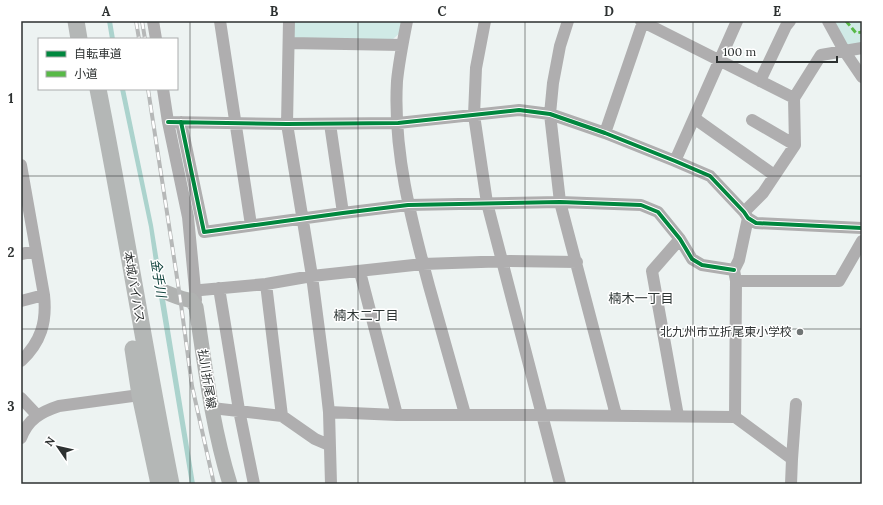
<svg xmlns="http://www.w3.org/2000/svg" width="883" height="505" font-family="Lora,'Noto Sans JP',serif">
  <rect width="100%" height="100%" fill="#edf3f2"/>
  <path fill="#d0eae6" d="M292 21H403L400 33 393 39 294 40Z
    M832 21H862V46L846 49Z"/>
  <path fill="#abd3cd" d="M107 21H112L115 39H110Z
    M120 89H125L153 225 195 484H190L159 297 149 227Z"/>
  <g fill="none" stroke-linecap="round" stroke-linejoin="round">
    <path stroke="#afaeaf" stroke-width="12" d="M153 21 156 39
      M220 21 251 225
      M289 21 287 124 312 276 325 376 329 412 331 484
      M407 21C403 41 399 61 397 81 393 151 411 219 429 286 441 329 453 372 465 414
      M485 21 476 68 474 115 487 203 560 484
      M568 21 560 46 553 83 550 114 560 202 616 415
      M641 21 794 98
      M828 21 845 52 862 77
      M289 43 402 45
      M760 81 786 26 790 21
      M163 89 168 122 188 217 196 300
      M694 118 774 175
      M752 120 795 145
      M168 122 287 124 398 123 519 110 550 114 605 133 675 161 710 176 744 212 748 218 756 223 862 228
      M181 122 204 232 343 213 408 205 560 202 641 205 658 212 680 239 692 259 702 265 734 270
      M330 124 343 213
      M605 133 643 22
      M675 161 737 21
      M21 165 44 295C47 322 41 342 21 361
      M744 212 763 193 795 145 794 98 821 55 862 48
      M748 218 739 260 734 270 736 281 735 417 792 459 791 484
      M21 254 36 251
      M360 272 397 415
      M736 281H839L862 241
      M266 284 282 416
      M219 288 239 410 254 484
      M201 290 266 284 312 276 423 264 510 261 577 262
      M21 301 44 295
      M21 398 37 415
      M212 408 282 416 315 439 329 445
      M329 412 397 415H536L735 417
      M678 416 652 271 680 239
      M21 438C28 419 41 412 59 406L147 394
      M792 459 796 404"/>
    <path stroke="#b0b2b1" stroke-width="15" d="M165 292C173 295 183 300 191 300L196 307C205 366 212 426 230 484"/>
    <path stroke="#b4b7b6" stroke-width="17" d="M76 21 79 39
      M98 89C124 220 145 353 171 484
      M133 349 140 395 159 484"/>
    <g stroke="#b6b8b8" stroke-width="4">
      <path id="rail" d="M136 21 139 39
        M142 21 145 39
        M148 89 180 297 192 386 214 484"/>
    </g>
    <use href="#rail" stroke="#fff" stroke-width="2.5" stroke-dasharray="8" stroke-linecap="butt"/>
    <path stroke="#58b947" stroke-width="3" stroke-dasharray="6 3" stroke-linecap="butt" d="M846 21 856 33 862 32"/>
    <g stroke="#fff" stroke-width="6">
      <path id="cycleway" d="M168 122 287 124 398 123 519 110 550 114 605 133 675 161 710 176 744 212 748 218 756 223 862 228
        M181 122 204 232 343 213 408 205 560 202 641 205 658 212 680 239 692 259 702 265 734 270"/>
    </g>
    <use href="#cycleway" stroke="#00873e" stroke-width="4"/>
  </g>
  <path fill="none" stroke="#2d3131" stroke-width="1" stroke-opacity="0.55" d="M190 21V484M358 21V484M525 21V484M693 21V484M21 176H862M21 329H862"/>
  <circle fill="#707575" stroke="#fff" stroke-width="1.5" cx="800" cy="332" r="4"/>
  <g text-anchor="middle" stroke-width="3" stroke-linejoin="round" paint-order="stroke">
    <g font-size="12" fill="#2d3131" stroke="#fff">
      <text transform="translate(134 287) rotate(80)" y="4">本城バイパス</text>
      <text transform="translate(207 379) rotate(81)" y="4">払川折尾線</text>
    </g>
    <g font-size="12" fill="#2d3131" stroke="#fff" text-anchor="end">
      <text x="792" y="336">北九州市立折尾東小学校</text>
    </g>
    <g font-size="13" font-style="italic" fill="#11433d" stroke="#fff">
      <text transform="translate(159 278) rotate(81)" y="5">金手川</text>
    </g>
    <g font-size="13" fill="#2d3534" stroke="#fff">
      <text x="641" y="303">楠木一丁目</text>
      <text x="366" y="320">楠木二丁目</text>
    </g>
  </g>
  <rect width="883" height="505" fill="none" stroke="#ffffff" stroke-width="44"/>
  <rect x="38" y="38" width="140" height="52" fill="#ffffff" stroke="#abadad"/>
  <rect x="46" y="51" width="20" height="6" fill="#00873e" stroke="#abadad"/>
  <text x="74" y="58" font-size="12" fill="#2d3131">自転車道</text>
  <rect x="46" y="71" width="20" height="6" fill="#58b947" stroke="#abadad"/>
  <text x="74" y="78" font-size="12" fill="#2d3131">小道</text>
  <g transform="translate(58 447) rotate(304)" stroke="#ffffff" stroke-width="3" paint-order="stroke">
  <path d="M0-3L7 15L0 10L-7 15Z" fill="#2d3131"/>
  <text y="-6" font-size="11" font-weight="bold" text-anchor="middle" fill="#2d3131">N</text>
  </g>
  <path d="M717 56v6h120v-6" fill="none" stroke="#2d3131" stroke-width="2"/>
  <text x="723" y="56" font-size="12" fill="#2d3131" stroke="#ffffff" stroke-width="3" paint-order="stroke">100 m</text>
  <rect x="22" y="22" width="839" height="461" fill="none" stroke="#2d3131" stroke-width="1.5"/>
  <g font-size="13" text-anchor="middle" font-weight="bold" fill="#2d3131">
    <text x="106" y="16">A</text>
    <text x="274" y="16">B</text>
    <text x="442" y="16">C</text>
    <text x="609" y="16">D</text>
    <text x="777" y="16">E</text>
    <text x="11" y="103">1</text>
    <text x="11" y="257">2</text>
    <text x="11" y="411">3</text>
  </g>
</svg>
